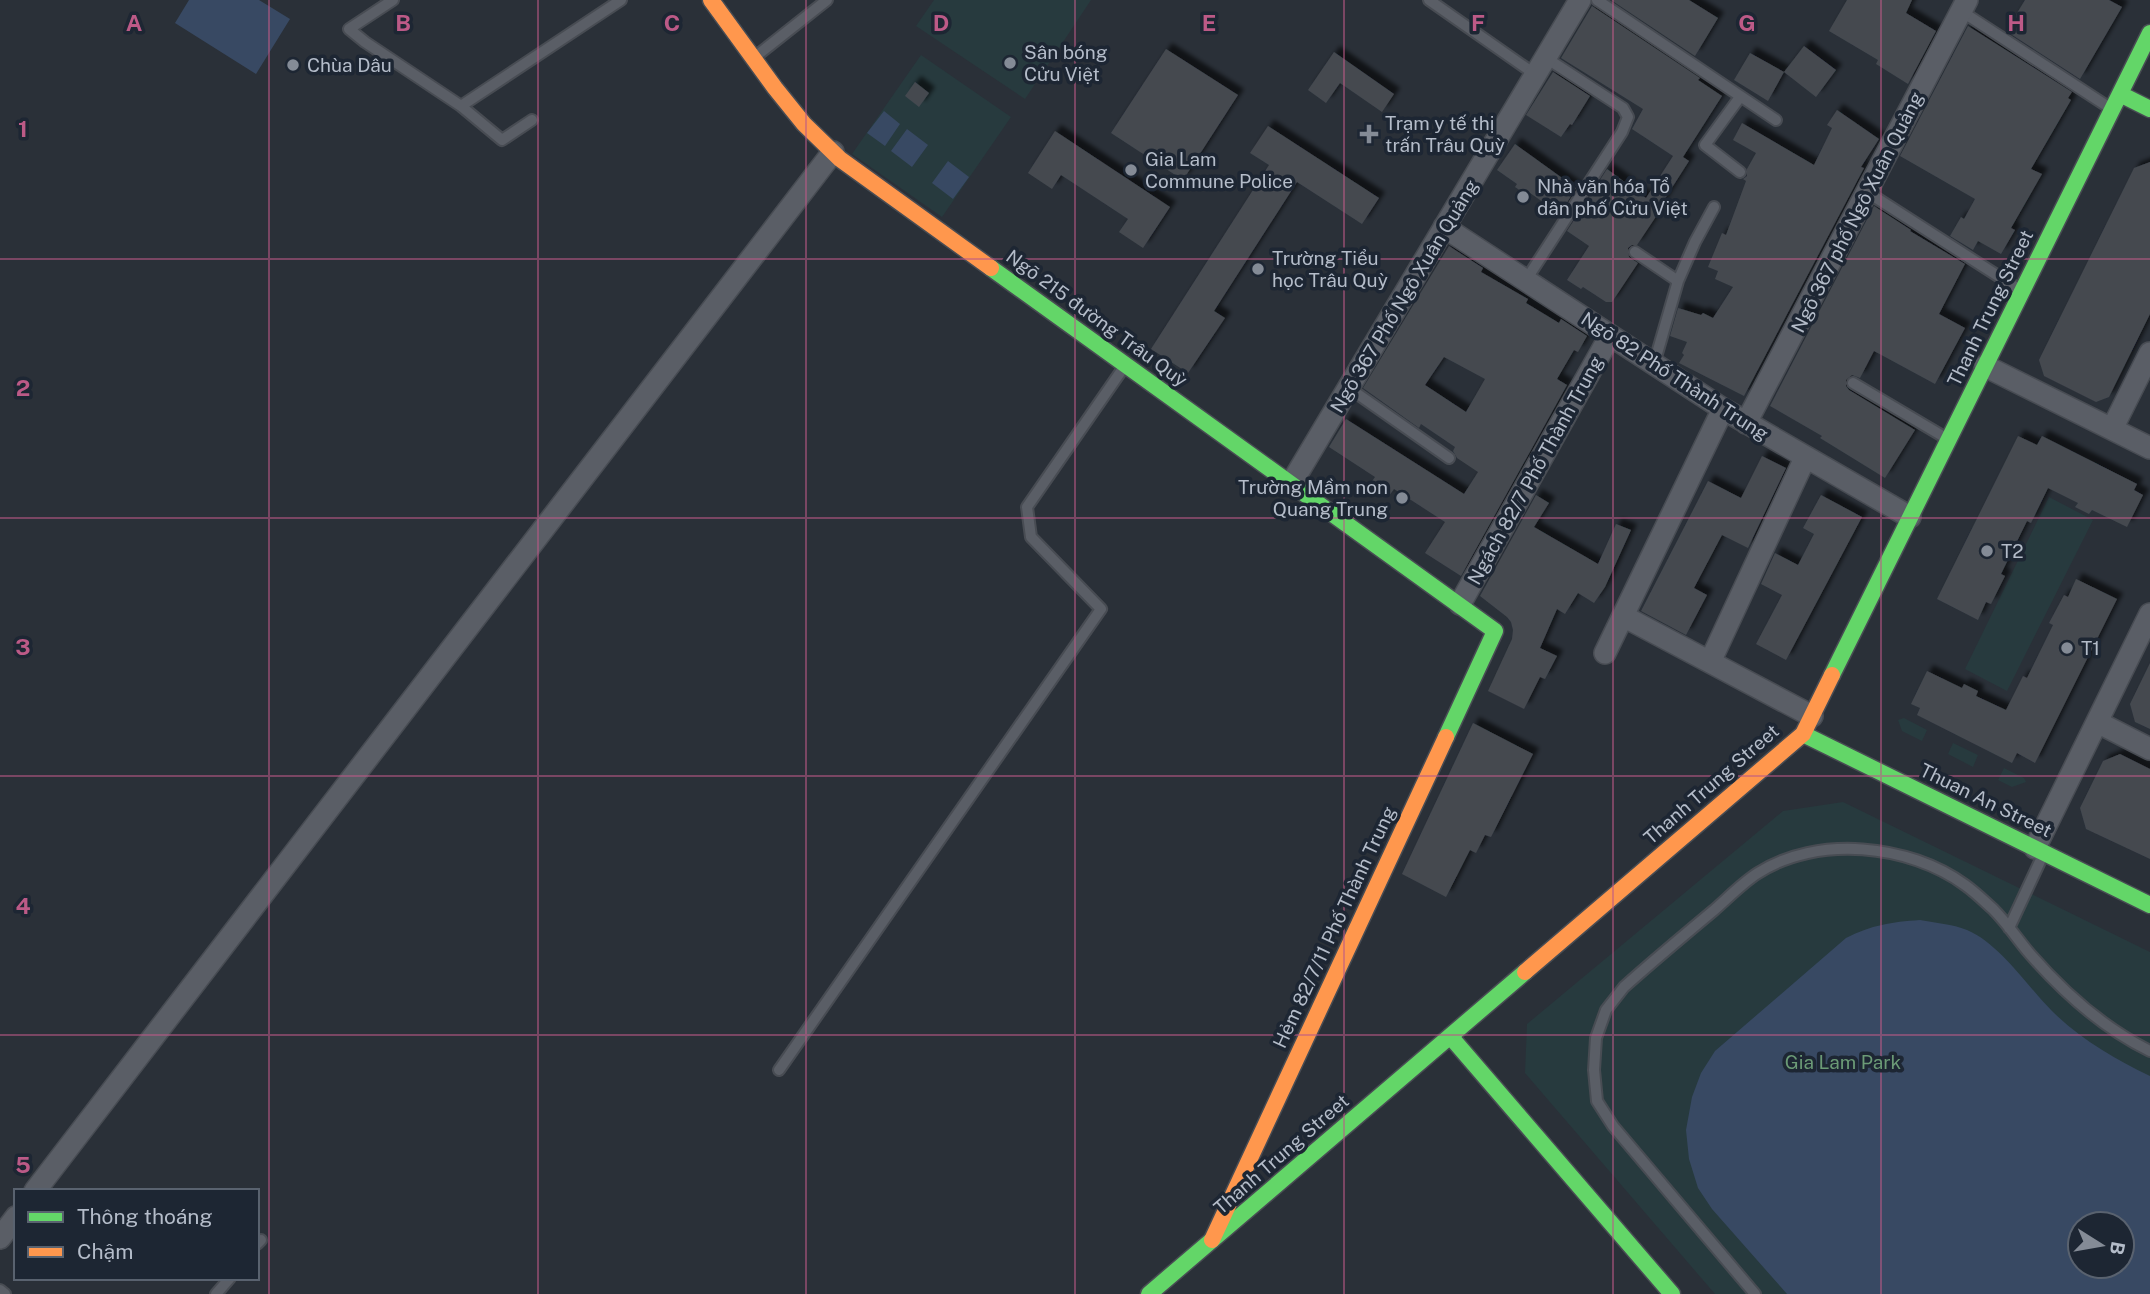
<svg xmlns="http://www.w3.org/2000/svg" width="2150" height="1294" font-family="'Public Sans',sans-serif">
  <defs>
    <filter id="shadow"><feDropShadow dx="6" dy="-6" stdDeviation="2" flood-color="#0009"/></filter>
  </defs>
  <rect width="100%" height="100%" fill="#2a3038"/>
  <path fill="#273a3e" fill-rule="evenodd" d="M934 0H1091L1025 99 916 26Z
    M921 55 1011 117 942 217 852 154Z
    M2049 497 2093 520 2007 691 1965 669Z
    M1904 718 1927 730 1922 741 1902 731 1898 720Z
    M1953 743 1978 755 1973 767 1948 754Z
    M2004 768 2024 778 2026 782 2012 787 1998 780Z
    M1843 802 2150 952V1294H1715L1525 1073 1527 1024 1783 811ZM2080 1224H2122V1266H2080Z"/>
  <path fill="#384963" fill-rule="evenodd" d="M189 0H259L290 19 256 74 175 23Z
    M884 111 900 124 885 146 867 133Z
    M907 129 928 145 912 167 891 151Z
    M948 161 969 177 953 199 932 183Z
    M1920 920C1936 923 1952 924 1967 930 2000 944 2027 986 2052 1011 2080 1039 2115 1059 2150 1076V1294H1787L1712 1209 1698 1188 1689 1159 1686 1130 1692 1097 1701 1073 1715 1051 1846 938C1872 925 1891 922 1920 920ZM2080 1224H2122V1266H2080Z"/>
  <path fill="#444950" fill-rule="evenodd" filter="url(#shadow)" d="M1611 0H1689L1718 18 1695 56Z
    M1847 0H1912L1906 13 1936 31 1908 84 1876 64 1878 60 1829 31Z
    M2025 0H2109L2122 7 2080 79 2006 31Z
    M1592 6 1700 78 1698 80 1722 96 1683 157 1689 161 1659 208 1661 209 1637 245H1632L1628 248 1629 257 1638 263 1612 302H1606L1583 287 1581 289 1567 280 1589 246 1567 231 1607 169 1646 198 1673 156 1632 129 1643 109 1561 58Z
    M1968 26 2072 92 2068 98 2071 100 2031 169 2042 174 2011 228 2015 230 2001 254 1978 241 1973 250 1950 236 1961 217 1964 219 1975 199 1900 156Z
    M1804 46 1836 70 1816 97 1784 72Z
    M1166 49 1238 95 1183 180 1111 133Z
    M1334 52 1394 94 1382 112 1340 83 1326 103 1308 90Z
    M1750 53 1784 72 1768 101 1734 80Z
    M1553 72 1590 96 1572 125 1570 124 1561 137 1526 115Z
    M915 82 929 93 919 107 905 96Z
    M1837 110 1879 139 1861 167 1864 168 1744 396 1679 363 1684 355 1682 353 1687 342 1670 336 1678 308 1701 315 1703 313 1713 318 1733 287 1715 279 1718 271 1708 267 1722 233 1726 235 1746 181 1743 179 1747 176V169L1756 153 1733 140 1742 123 1814 165 1832 128 1827 125Z
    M1268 126 1379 198 1362 224 1297 182 1214 311 1225 318 1188 373 1151 349 1269 165 1250 153Z
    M1055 131 1170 207 1143 248 1119 232 1128 219 1061 175 1052 189 1028 173Z
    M1515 144 1576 188 1560 214 1530 193 1528 196 1515 187 1517 184 1497 170Z
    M2150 162V314L2109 397 2096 402 2044 376 2039 360 2134 168Z
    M1874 206 1911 230 1910 231 1965 264 1939 314 1965 328 1935 384 1874 351 1860 378 1852 375 1846 380V386L1849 390 1915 430 1885 478 1820 438 1822 436 1770 406Z
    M1449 246 1483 268 1481 272 1528 299 1526 303 1559 323 1561 319 1587 336 1578 352 1574 350 1557 379 1567 385 1461 576 1425 553 1445 522 1394 489 1389 496 1370 484 1375 477 1329 447 1346 419 1464 494 1478 472 1457 458 1453 451 1455 447 1421 424 1419 428 1363 388ZM1444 357 1485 379 1466 412 1425 385Z
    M2018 436 2037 445 2042 436 2137 484 2134 490 2143 495 2127 527 2092 510 2089 514 2075 507 2078 503 2048 488 2031 523 2027 521 2001 574 2005 576 1991 604 1986 602 1978 620 1937 599Z
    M1762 456 1786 468 1748 548 1722 535 1694 588 1707 595 1686 635 1641 611 1708 481 1741 498Z
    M1536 495 1549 503 1534 527 1598 564 1616 524 1631 530 1605 587 1594 603 1578 593 1565 614 1557 609 1540 648 1557 656 1545 679 1540 677 1524 709 1488 691 1512 639 1513 630 1511 622 1507 617 1480 596Z
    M1821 495 1862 517 1786 660 1756 644 1782 595 1761 584 1775 553 1798 565 1814 534 1803 528Z
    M2076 579 2117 599 2035 763 2017 753 2012 763 1917 715 1920 708 1911 704 1927 671 1962 688 1964 684 1978 691 1976 696 2006 710 2023 676 2027 678 2053 625 2049 623 2064 595 2068 597Z
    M2150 663V729L2135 722 2130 704Z
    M1473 723 1533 754 1491 837 1485 835 1476 853 1470 850 1446 897 1402 874Z
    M2120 754 2150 769V859L2086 829 2080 808 2103 761Z"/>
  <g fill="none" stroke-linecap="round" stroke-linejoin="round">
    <g stroke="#484c53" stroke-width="14">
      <path id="lane" d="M393 0 349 29 365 42 461 106 502 140 532 120
        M1429 0 1536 75
        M1597 0 1776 120
        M1961 11 2110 108
        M755 57 827 0
        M461 106 621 0
        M1740 172 1705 145 1740 97
        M1867 192 2020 290
        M1635 252 1678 281
        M1526 280 1622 132 1628 117 1623 108 1546 58
        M1654 364 1678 281 1695 242 1714 207
        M1853 383 1946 438
        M1349 388 1449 458
        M2009 928 2043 855
        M779 1070 1101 609 1031 537 1027 507 1124 367
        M257 1244 261 1240
        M0 1290 5 1294
        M216 1294 230 1278
        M1755 1294 1613 1126 1597 1101 1594 1070 1596 1038 1606 1010 1624 987C1653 961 1683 936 1713 911 1727 899 1742 883 1758 873 1817 835 1909 844 1965 885 1975 892 1984 901 1993 909 2007 923 2018 940 2030 954 2064 993 2103 1028 2150 1051"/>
    </g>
    <g stroke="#484c53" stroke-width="24">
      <path id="street" d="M1444 227 1723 409 1910 517
        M1985 366 2150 448
        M1746 423 1967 0
        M2112 429 2150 353
        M1291 484 1580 0
        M1460 604 1610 336
        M1623 616 1812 716
        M1605 653 1723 409
        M1710 662 1805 458
        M2097 722 2150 749
        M2035 848 2150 614
        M35 1191 833 152
        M0 1238 16 1217"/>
    </g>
    <g stroke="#484c53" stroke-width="19">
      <path id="fast" d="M2120 94 2150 109
        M991 268 1495 631 1446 737
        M1832 675 2150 33
        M1803 734 2150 905
        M1450 1036 1672 1294
        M1149 1294 1525 972"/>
    </g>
    <g stroke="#484c53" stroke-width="19">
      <path id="slow" d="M711 0 775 88 804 124 840 159 991 268
        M1525 972 1803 734 1832 675
        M1212 1240 1446 737"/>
    </g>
    <use href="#lane" stroke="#5a5e66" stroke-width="10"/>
    <use href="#street" stroke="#5a5e66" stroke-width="21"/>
    <use href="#fast" stroke="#63d668" stroke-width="16"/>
    <use href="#slow" stroke="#ff974d" stroke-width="16"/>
  </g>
  <path fill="none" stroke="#bc5a87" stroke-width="2" stroke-opacity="0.55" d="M269 0V1294M538 0V1294M806 0V1294M1075 0V1294M1344 0V1294M1613 0V1294M1881 0V1294M0 259H2150M0 518H2150M0 776H2150M0 1035H2150"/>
  <g fill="#848b96" stroke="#1d2633" stroke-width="2.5">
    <circle cx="1010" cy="63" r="7"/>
    <circle cx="293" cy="65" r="7"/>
    <path d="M1365.5 123.5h7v7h7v7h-7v7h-7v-7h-7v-7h7z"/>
    <circle cx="1131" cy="170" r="7"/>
    <circle cx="1523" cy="197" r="7"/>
    <circle cx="1258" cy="269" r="7"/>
    <circle cx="1402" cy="498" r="7"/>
    <circle cx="1987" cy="551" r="7"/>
    <circle cx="2067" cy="648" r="7"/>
  </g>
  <g text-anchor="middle" stroke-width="7" stroke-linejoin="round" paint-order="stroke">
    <g font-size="19" fill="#b4bcc9" stroke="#1d2633" text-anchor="start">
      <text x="1024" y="59">Sân bóng<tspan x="1024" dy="22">Cửu Việt</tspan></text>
      <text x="307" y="72">Chùa Dâu</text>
      <text x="1385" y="130">Trạm y tế thị<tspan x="1385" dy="22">trấn Trâu Quỳ</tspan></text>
      <text x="1145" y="166">Gia Lam<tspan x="1145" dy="22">Commune Police</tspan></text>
      <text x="1537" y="193">Nhà văn hóa Tổ<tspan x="1537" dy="22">dân phố Cửu Việt</tspan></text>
      <text x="1272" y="265">Trường Tiểu<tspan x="1272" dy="22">học Trâu Quỳ</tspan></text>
      <text x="1388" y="494" text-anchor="end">Trường Mầm non<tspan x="1388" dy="22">Quang Trung</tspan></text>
      <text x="2001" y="558">T2</text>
      <text x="2081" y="655">T1</text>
    </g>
    <g font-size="19" fill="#b4bcc9" stroke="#1d2633">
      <text transform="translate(1857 212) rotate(-63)" y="7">Ngõ 367 phố Ngô Xuân Quảng</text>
      <text transform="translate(1404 296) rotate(-59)" y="7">Ngõ 367 Phố Ngô Xuân Quảng</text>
      <text transform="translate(1990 308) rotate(-64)" y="7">Thanh Trung Street</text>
      <text transform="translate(1097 318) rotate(36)" y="7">Ngõ 215 đường Trâu Quỳ</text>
      <text transform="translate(1675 376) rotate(33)" y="7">Ngõ 82 Phố Thành Trung</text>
      <text transform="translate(1535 470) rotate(-61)" y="7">Ngách 82/7 Phố Thành Trung</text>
      <text transform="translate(1711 784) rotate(-41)" y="7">Thanh Trung Street</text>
      <text transform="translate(1986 800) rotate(26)" y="7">Thuan An Street</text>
      <text transform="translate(1334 927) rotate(-65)" y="7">Hẻm 82/7/11 Phố Thành Trung</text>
      <text transform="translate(1281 1154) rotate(-41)" y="7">Thanh Trung Street</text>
    </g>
    <g font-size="19" fill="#6b9a76" stroke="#1d2633">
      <text x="1843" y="1069">Gia Lam Park</text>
    </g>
  </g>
  <g font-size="23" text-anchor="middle" font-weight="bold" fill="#bc5a87" stroke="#1d2633" stroke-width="7" stroke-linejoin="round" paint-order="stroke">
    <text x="134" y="31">A</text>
    <text x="403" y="31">B</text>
    <text x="672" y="31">C</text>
    <text x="941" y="31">D</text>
    <text x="1209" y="31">E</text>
    <text x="1478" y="31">F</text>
    <text x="1747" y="31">G</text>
    <text x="2016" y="31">H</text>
    <text x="23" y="137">1</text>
    <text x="23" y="396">2</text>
    <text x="23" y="655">3</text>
    <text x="23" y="914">4</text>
    <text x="23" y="1173">5</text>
  </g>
  <rect x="14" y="1189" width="245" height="91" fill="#1d2633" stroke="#59626f" stroke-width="2"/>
  <rect x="28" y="1212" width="35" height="10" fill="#63d668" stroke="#59626f" stroke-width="2"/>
  <text x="77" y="1224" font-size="21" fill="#b4bcc9">Thông thoáng</text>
  <rect x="28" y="1247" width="35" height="10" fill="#ff974d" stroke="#59626f" stroke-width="2"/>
  <text x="77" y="1259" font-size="21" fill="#b4bcc9">Chậm</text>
  <g transform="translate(2101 1245) rotate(101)"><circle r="33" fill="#1d2633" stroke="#59626f" stroke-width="2"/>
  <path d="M0-5L12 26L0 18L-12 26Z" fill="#848b96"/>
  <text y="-10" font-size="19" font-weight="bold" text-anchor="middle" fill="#b4bcc9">B</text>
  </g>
</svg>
